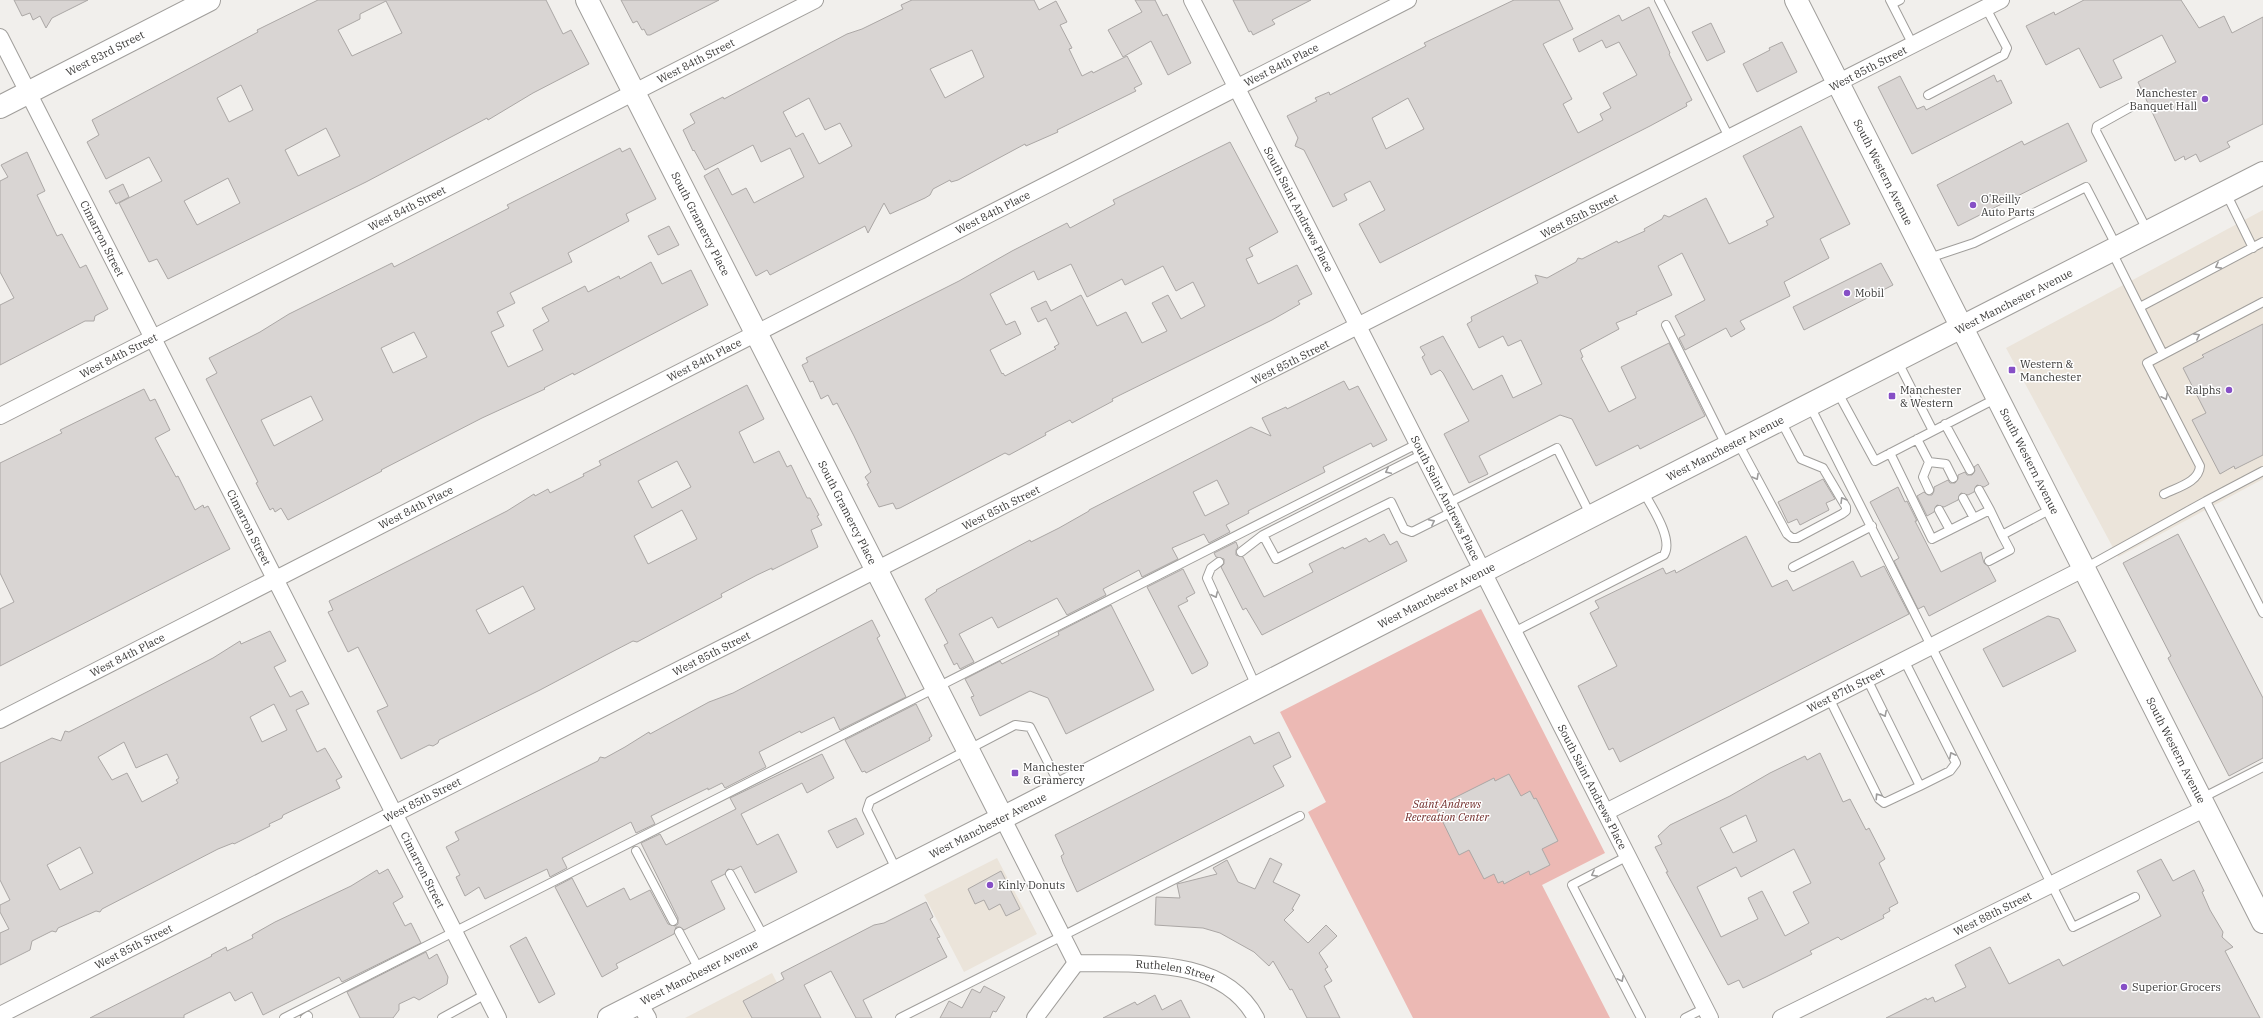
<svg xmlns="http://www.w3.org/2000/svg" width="2263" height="1018" font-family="'IBM Plex Serif',serif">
  <rect width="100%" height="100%" fill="#f1efec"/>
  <path fill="#ebe4da" d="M2263 210V479L2118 557 2006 348Z
    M997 858 1037 934 964 972 924 895Z
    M772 973 795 1018H685Z"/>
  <path fill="#ecb9b4" d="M1481 609 1605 853 1542 885 1610 1018H1413L1308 812 1326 802 1280 712Z"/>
  <path fill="#d9d5d3" stroke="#aba7a5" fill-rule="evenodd" d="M14 0H88L52 18 46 28 40 16 33 20 30 13 22 16Z
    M318 0H546L563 34 571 30 589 64 533 93 488 120 487 118 366 182 168 279 157 259 149 262 119 203 162 181 149 157 106 179 87 142 99 135 92 120 258 32 257 30ZM386 1 402 33 352 56 338 30 360 19V14ZM241 85 253 110 229 122 217 98ZM326 128 340 156 298 176 285 150ZM228 178 240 203 197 225 184 201Z
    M621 0H719L650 35H647L644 29 642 30 637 21 633 23Z
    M912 0H1034L1039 10 1056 1 1067 22 1060 25 1072 48 1069 49 1082 76 1092 71 1093 73 1127 56 1142 84 1134 88 1136 91 1057 130 1058 132 1026 146 1025 144 958 180 951 182 950 180 933 189 930 195 925 198 890 214 884 203 868 233 865 226 770 275 767 270 756 276 704 176 718 168 732 195 746 188 754 203 804 177 790 148 761 162 753 145 705 170 694 150 693 151 683 130 695 123 690 114 723 97 724 99 847 34 862 29 903 9 901 5ZM972 50 984 77 945 98 930 69ZM809 98 825 130 840 123 852 146 819 164 803 133 796 137 783 112Z
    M1135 0H1155L1163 16 1167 14 1191 63 1168 75 1151 41 1123 57 1108 30 1142 12Z
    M1233 0H1311L1272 20 1275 24 1253 35 1251 31 1249 32Z
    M1514 0H1559L1573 29 1543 44 1572 99 1563 104 1578 133 1603 120 1600 114 1611 108 1603 93 1637 75 1619 42 1606 48 1602 40 1579 52 1573 39 1619 15 1622 21 1649 7 1670 53 1669 54 1692 100 1686 103 1687 106 1650 126 1380 263 1359 224 1385 210 1370 181 1344 194 1347 200 1333 207 1304 150 1295 146 1298 138 1287 116 1317 101 1315 98 1329 92 1330 95 1426 46 1424 43ZM1408 98 1424 129 1386 149 1372 118Z
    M2084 0H2181L2199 28 2224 16 2232 33 2263 17V124L2227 142 2230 147 2200 162 2196 154 2185 160 2184 156 2175 161 2138 82 2176 62 2162 35 2113 60 2122 78 2100 88 2079 48 2046 65 2026 26 2054 12 2055 15Z
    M1711 23 1725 52 1707 61 1692 32Z
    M1782 42 1797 72 1757 92 1743 64 1770 50 1769 48Z
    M1994 75 1997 82 2001 80 2012 103 1912 154 1878 87 1900 76 1917 109 1924 106 1926 110Z
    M2068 123 2087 161 1958 226 1937 185 2022 141 2024 145Z
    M1801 126 1850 224 1820 239 1829 258 1784 282 1790 296 1740 321 1745 329 1731 337 1726 328 1685 350 1679 338 1685 335 1675 316 1705 300 1682 253 1658 266 1672 295 1636 312 1637 314 1616 323 1619 329 1580 350 1583 357 1581 358 1609 412 1636 398 1621 367 1669 343 1705 416 1640 449 1638 445 1596 466 1572 419 1560 415 1479 456 1488 474 1469 483 1444 434 1469 421 1443 373 1440 370 1431 375 1422 357 1425 355 1420 347 1443 336 1473 390 1502 375 1513 398 1542 384 1521 340 1508 346 1503 336 1479 348 1467 324 1472 321 1471 317 1538 283 1535 275 1547 278 1576 262 1578 258 1582 259 1617 241 1618 243 1645 231 1644 229 1662 219 1664 215 1669 217 1706 198 1729 244 1768 225 1766 221 1774 217 1743 156Z
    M1230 142 1278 232 1249 248 1253 256 1246 259 1258 284 1297 265 1312 294 1298 301 1300 304 1272 320 1112 399 1113 401 1072 423 1070 420 1045 433 1046 435 1009 455 1005 453 900 508 896 509 893 503 879 507 867 484 869 483 865 477 871 472 854 436 837 403 833 405 828 395 821 399 813 381 810 382 802 365 808 362 806 358 959 281 1012 251 1067 223 1070 228 1115 204 1113 200ZM1071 264 1087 297 1122 279 1125 285 1163 266 1176 291 1193 282 1205 306 1181 319 1168 295 1152 303 1167 331 1142 343 1126 312 1097 326 1081 295 1051 311 1046 301 1031 308 1038 322 1046 318 1059 344 1054 347 1056 349 1005 376 1003 373 1002 374 990 350 1021 334 1015 321 1006 325 990 294 1034 271 1038 280Z
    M620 148 622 152 630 148 656 199 626 214 629 221 568 253 572 262 510 293 515 303 497 312 504 326 491 332 508 367 543 350 533 330 549 321 542 308 585 286 588 292 619 276 620 279 651 262 662 284 691 270 708 305 574 375 573 373 544 388 545 389 482 418 381 470 382 471 288 520 281 508 275 512 273 508 270 510 256 483 258 482 206 379 217 373 209 358 260 332 289 314 392 263 394 267 509 208 507 205ZM414 332 427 357 393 373 381 348ZM311 396 323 420 274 446 261 420Z
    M27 152 45 191 37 195 57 236 62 234 80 268 86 265 108 309 95 316 94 321H85L0 365V305L14 298 0 272V181L8 177 1 165Z
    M123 184 129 197 116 204 109 191Z
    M669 226 679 245 658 255 648 236Z
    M1881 263 1893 285 1804 330 1793 307Z
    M2263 324V455L2235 469 2234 466 2220 474 2192 420 2206 413 2183 368 2204 357 2202 355Z
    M1344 381 1349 390 1358 386 1387 440 1373 447 1371 443 1323 467 1325 472 1248 511 1249 513 1226 525 1230 532 1209 543 1204 534 1172 548 1178 559 1142 577 1139 570 1103 589 1106 595 1067 615 1057 598 998 628 992 617 959 634 974 662 960 669 957 663 954 665 944 645 948 643 925 599 937 591 936 590 1030 540 1031 542 1059 528 1089 511V510L1251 427 1271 436 1262 418 1286 407 1287 409ZM1217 480 1229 504 1205 516 1193 492Z
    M747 385 764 419 739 432 754 463 779 451 787 467 791 465 807 498H810L819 515 817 516 822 525 811 530 818 547 772 570V568L757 575 721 594 722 597 637 642 633 641 606 655 540 690 439 740 438 743 433 746 429 745 401 759 377 711 388 706 358 647 348 652 328 612 333 610 329 601 507 511 534 494 535 496 548 489 550 493 584 476 583 474 601 465 599 461ZM677 461 691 487 652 508 638 481ZM682 510 697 539 648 564 634 536ZM523 586 535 609 489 634 476 610Z
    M144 389 150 401 155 399 170 430 155 438 176 477 178 476 195 510 203 505 204 508 208 506 230 549 0 666V609L14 602 0 573V463L62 433 60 430Z
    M1978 464 1989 484 1984 487 1977 485 1974 492 1968 495 1961 493 1958 500 1944 507 1937 505 1934 512 1927 516 1917 496 1924 492 1928 495H1932L1934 491V487L1948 480 1950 483H1955L1958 479V475L1965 472 1967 475H1972L1975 471 1974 467Z
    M1823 479 1835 499 1826 503 1829 510 1800 525 1797 519 1788 523 1778 502Z
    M1898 487 1905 502 1907 501 1917 521H1915L1941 572 1981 552 1984 563 1988 566 1996 581 1929 616 1924 606 1918 609 1894 561 1899 558 1870 502Z
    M1384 534 1390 545 1397 541 1407 561 1262 635 1246 608 1243 610 1221 567 1224 564V559L1216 557 1214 553 1236 542 1238 547 1236 550V555L1243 557 1264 597 1313 572 1309 564 1343 547 1344 549 1366 538 1369 542Z
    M2178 534 2263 698V758L2229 776 2168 658 2171 656 2123 563Z
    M1746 536 1772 587 1787 580 1793 591 1853 561 1861 577 1884 566 1909 614 1620 762 1613 748 1609 750 1578 686 1617 666 1590 613 1599 608 1595 601 1663 568 1666 574 1675 570 1676 573Z
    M1183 569 1195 593 1186 598 1188 601 1178 606 1208 663 1207 666 1192 674 1147 587Z
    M1111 605 1154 690 1066 734 1048 698 1030 691 980 716 971 697 974 696 965 679 1000 661 1002 664 1059 635 1058 632Z
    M2048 616 2059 619 2076 651 2003 687 1983 649Z
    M872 620 880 636 877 638 906 697 840 730 834 717 801 733 800 731 759 752 766 767 725 788 722 783 708 790V788L651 816 655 824 636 833 631 822 562 858 567 868 550 877 547 869 485 899 479 887 465 896 456 877 460 875 446 847 459 840 455 832 598 761 600 757 605 758 625 747 649 732 650 734 709 702 733 693Z
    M270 631 286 661 274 667 290 697 302 691 309 704 296 710 317 752 325 748 342 777 336 780 340 788 283 815 282 818 269 824 270 826 234 844 233 843 218 849 187 865 102 909 100 912 96 911 58 928 56 932 52 931 32 941 30 950 0 965V933L9 929 0 912V905L10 900 0 880V763L52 738 61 741 65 731 69 732 213 658 240 641 241 644ZM274 704 287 730 262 742 250 717ZM124 742 136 768 167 754 179 778 176 780 178 783 142 802 127 773 112 780 98 757ZM80 847 93 873 60 890 47 865Z
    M916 704 932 736 929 738 930 740 866 773 865 771 862 772 845 740Z
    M1279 732 1291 757 1273 766 1284 786 1077 892 1063 862 1061 856 1064 854 1055 835 1250 736 1254 744Z
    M1820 753 1843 802 1850 799 1866 830 1869 828 1885 859 1879 863 1898 903 1889 908 1890 911 1883 915 1884 918 1841 940 1838 937 1810 951 1812 954 1766 977 1743 988 1739 980 1728 985 1666 872H1668L1655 847 1662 844 1658 836 1670 825 1730 796 1770 773 1805 756 1807 760ZM1746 815 1757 841 1733 853 1720 828ZM1794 849 1811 883 1793 892 1809 923 1785 936 1762 891 1748 898 1758 919 1721 937 1697 887 1736 867 1741 877Z
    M822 754 834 778 807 793 802 783 741 814 757 845 778 834 797 872 755 893 741 866 733 870 728 869 725 874 711 881 725 909 684 930 680 927H676L674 934 616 964 618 968 602 977 555 887 572 878 587 907 624 888 630 900 650 890 668 924 675 926 678 924V918L641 843 660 834 666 845 736 809 730 798Z
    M1509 774 1521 796 1530 791 1534 799 1536 798 1558 841 1542 849 1550 865 1530 875 1529 871 1504 884 1503 881 1498 883 1494 874 1484 879 1469 850 1459 855 1437 810 1451 803 1450 800 1494 778 1495 781Z
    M856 818 864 834 837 848 828 831Z
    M1270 858 1282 864 1273 882 1300 895 1292 909 1294 910 1284 920 1308 943 1326 925 1337 936 1319 953 1328 967 1325 969 1332 981 1324 986 1340 1018H1307L1292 989 1290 990 1273 961 1269 966 1254 952 1220 933 1203 928 1155 925 1156 897 1180 898 1177 884 1217 874 1213 868 1227 860 1238 882 1255 889Z
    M2161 859 2173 881 2194 870 2204 891 2202 892 2210 910 2223 932 2222 937 2233 947 2225 951 2260 1018H1886L1926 998 1927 1000 1933 997 1935 1002 1966 987 1955 965 1990 947 2009 984 2059 959 2063 966 2161 916 2137 871Z
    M388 869 403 897 393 903 405 926 411 923 421 943 342 982 339 977 263 1015 252 992 235 1001 230 992 184 1015V1018H90L212 956 211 955 226 947 227 951 253 938 252 935 275 922 351 886 377 870 379 874Z
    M1001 871 1020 909 1006 916 1000 904 989 910 984 900 975 904 968 889Z
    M926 902 933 917 930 919 940 937 937 938 947 957 863 1000 872 1018H856L831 971 804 985 821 1018H752L743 1001 784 979 781 973 874 925 884 923Z
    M526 937 555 994 539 1003 510 946Z
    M426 952 429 959 437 954 448 977 447 984 419 1000 414 997 399 1004V1010L393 1018H360L347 992Z
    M984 986 1005 997 996 1012 993 1011 990 1018H940L949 1001 962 1008 972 989 980 993Z
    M1155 995 1162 1010 1181 1000 1190 1018H1103L1135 1002 1137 1005Z"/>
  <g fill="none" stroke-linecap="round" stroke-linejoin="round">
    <g stroke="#a09e9b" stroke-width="10">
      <path id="lane" d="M1659 0 1730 139
        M1890 0 1913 45
        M1892 4 1900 0
        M1928 95 2004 55 2007 48 1986 8
        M2131 107 2097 126 2096 131 2148 232
        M2226 193 2253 248
        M2112 252 2163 354
        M1929 258 1974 243 2086 187 2117 247
        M2140 307 2263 242
        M1666 325 1727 447
        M1898 362 1933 431
        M1838 393 1875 461 1997 398
        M1810 406 2073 927 2135 897
        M1945 424 1970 470
        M1917 439 1929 462
        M1738 443 1787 534 1792 538H1797L1842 514 1846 511V507L1823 468 1801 459 1781 421
        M1890 453 1932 539 1990 510 2002 535 2053 508
        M1929 462 1946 464 1953 478
        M1929 490 1923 477 1929 462
        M1979 490 1990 510
        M2164 494C2178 487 2199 482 2200 466L2147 363 2263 302
        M1963 498 1974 518
        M2206 501 2263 471
        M1448 503 1557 448 1591 516
        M1939 510 1950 530
        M1263 535 1276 559 1391 502 1404 529 1412 532 1452 512
        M1241 552 1263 535 1423 454
        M1989 561 2010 550 2002 535
        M1219 562 1211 568 1207 578 1256 686
        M1793 567 1872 526
        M2085 568 2206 501 2263 613
        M1514 632 1664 555C1674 539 1651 506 1643 491
        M1904 660 1956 763 1950 771 1920 786
        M1829 698 1879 799 1884 803 1920 786 1867 679
        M2202 798 2263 767
        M636 851 673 921
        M1628 856 1572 885 1641 1018
        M897 871 867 810 870 801 1015 725 1030 727 1061 788
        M730 874 765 939
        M679 932 700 971
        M284 1018 1417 444
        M305 1018 308 1016
        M442 1018 486 994
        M900 1018 1300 816
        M1685 1018 1705 1008"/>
    </g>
    <g stroke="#a09e9b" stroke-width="18">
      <g id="street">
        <path id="s1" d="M1192 0 1710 1018"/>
        <path id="s2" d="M0 37 498 1018"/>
        <path id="s3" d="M0 416 815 0"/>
        <path id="s4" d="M0 720 1408 0"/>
        <path id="s5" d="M1606 812 2085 568"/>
        <path d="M1003 819 1076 963"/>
        <path id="s6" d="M1076 963C1137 965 1222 955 1256 1018"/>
        <path d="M639 1003 648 1018"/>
        <path id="s7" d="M0 1015C665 673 1336 343 2001 0"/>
        <path d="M1035 1018 1076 963"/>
        <path id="s8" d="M1781 1018 2204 809"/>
      </g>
    </g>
    <g stroke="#a09e9b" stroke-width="24">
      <g id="secondary">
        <path id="s9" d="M587 0 1003 819"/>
        <path id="s10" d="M0 107 209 0"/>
      </g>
    </g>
    <g stroke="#a09e9b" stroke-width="24">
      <g id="primary">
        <path id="s11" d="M1796 0 2263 922"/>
        <path id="s12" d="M609 1018C901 871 1191 721 1482 572 1742 439 2003 308 2263 173"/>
      </g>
    </g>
    <use href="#lane" stroke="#fff" stroke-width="8"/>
    <use href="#street" stroke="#fff" stroke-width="16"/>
    <use href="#secondary" stroke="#fff" stroke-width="22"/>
    <use href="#primary" stroke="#fff" stroke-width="22"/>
  </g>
  <defs><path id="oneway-chevron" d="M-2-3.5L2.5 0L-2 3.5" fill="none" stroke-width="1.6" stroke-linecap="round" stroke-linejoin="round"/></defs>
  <g stroke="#9d9c9c">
    <use href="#oneway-chevron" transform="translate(2218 266) rotate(152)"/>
    <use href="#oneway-chevron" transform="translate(2197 336) rotate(-28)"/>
    <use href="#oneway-chevron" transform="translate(2165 397) rotate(63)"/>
    <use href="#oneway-chevron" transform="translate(1388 471) rotate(153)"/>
    <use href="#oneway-chevron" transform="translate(1756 477) rotate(61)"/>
    <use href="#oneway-chevron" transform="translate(1843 500) rotate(-121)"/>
    <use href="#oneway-chevron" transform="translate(1432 522) rotate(-27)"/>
    <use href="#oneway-chevron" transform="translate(1215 595) rotate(65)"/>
    <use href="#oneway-chevron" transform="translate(1884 714) rotate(63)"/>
    <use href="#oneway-chevron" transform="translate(1952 755) rotate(-117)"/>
    <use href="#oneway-chevron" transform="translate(1878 796) rotate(-124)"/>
    <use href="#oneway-chevron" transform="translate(1594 874) rotate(152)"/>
    <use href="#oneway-chevron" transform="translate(1621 979) rotate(63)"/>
  </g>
  <g fill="#864fc6" stroke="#fff" stroke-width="1.5">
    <circle cx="2205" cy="99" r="4"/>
    <circle cx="1973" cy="205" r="4"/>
    <circle cx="1847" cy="293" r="4"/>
    <rect x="2008" y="366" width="8" height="8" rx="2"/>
    <circle cx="2229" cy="390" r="4"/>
    <rect x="1888" y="392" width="8" height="8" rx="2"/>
    <rect x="1011" y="769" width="8" height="8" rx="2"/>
    <circle cx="990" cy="885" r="4"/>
    <circle cx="2124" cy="987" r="4"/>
  </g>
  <g text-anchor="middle" stroke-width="3" stroke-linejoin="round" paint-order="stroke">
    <g font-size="11" fill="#3b3a39" stroke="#fff">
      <text dy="4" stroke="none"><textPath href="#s10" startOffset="118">West 83rd Street</textPath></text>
      <text dy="4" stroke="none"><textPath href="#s3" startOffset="781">West 84th Street</textPath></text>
      <text dy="4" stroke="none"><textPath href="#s4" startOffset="1439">West 84th Place</textPath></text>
      <text dy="4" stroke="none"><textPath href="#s7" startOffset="2094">West 85th Street</textPath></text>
      <text dy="4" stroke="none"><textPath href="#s11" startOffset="193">South Western Avenue</textPath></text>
      <text dy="4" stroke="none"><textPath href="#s3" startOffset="457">West 84th Street</textPath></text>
      <text dy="4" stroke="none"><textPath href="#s1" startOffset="235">South Saint Andrews Place</textPath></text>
      <text dy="4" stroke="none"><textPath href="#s4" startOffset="1115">West 84th Place</textPath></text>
      <text dy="4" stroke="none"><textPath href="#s7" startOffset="1770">West 85th Street</textPath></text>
      <text dy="4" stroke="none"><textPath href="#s9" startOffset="251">South Gramercy Place</textPath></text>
      <text dy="4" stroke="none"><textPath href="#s2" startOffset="226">Cimarron Street</textPath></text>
      <text dy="4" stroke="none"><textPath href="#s12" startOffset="1577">West Manchester Avenue</textPath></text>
      <text dy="4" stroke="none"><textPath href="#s3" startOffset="133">West 84th Street</textPath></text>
      <text dy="4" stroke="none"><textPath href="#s4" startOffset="791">West 84th Place</textPath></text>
      <text dy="4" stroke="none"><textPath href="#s7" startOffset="1446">West 85th Street</textPath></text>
      <text dy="4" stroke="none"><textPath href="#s12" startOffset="1253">West Manchester Avenue</textPath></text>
      <text dy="4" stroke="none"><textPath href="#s11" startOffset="517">South Western Avenue</textPath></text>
      <text dy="4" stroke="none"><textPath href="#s1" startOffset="559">South Saint Andrews Place</textPath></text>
      <text dy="4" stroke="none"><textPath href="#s7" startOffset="1122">West 85th Street</textPath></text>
      <text dy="4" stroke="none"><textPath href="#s4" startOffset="467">West 84th Place</textPath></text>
      <text dy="4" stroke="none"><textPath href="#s9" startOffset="575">South Gramercy Place</textPath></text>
      <text dy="4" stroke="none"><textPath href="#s2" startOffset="550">Cimarron Street</textPath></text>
      <text dy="4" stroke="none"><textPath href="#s12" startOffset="929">West Manchester Avenue</textPath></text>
      <text dy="4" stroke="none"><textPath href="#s7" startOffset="798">West 85th Street</textPath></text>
      <text dy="4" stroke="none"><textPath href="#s4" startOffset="143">West 84th Place</textPath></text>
      <text dy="4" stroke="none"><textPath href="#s5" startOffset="269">West 87th Street</textPath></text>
      <text dy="4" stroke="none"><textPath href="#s11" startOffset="841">South Western Avenue</textPath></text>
      <text dy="4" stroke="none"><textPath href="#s1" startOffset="883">South Saint Andrews Place</textPath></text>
      <text dy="4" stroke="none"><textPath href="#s7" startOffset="474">West 85th Street</textPath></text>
      <text dy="4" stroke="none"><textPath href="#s12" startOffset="425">West Manchester Avenue</textPath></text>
      <text dy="4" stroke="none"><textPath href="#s2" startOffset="934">Cimarron Street</textPath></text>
      <text dy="4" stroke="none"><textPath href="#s8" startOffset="236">West 88th Street</textPath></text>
      <text dy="4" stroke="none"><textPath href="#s7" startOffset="150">West 85th Street</textPath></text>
      <text dy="4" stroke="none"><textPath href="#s6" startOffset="100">Ruthelen Street</textPath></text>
      <text dy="4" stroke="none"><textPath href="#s12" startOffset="101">West Manchester Avenue</textPath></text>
    </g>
    <g font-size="11" fill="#3b3a39" stroke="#fff" text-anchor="start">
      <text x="2197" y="97" text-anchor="end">Manchester<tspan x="2197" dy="13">Banquet Hall</tspan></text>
      <text x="1981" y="203">O'Reilly<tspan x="1981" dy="13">Auto Parts</tspan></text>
      <text x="1855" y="297">Mobil</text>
      <text x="2020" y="368">Western &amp;<tspan x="2020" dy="13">Manchester</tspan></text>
      <text x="1900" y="394">Manchester<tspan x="1900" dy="13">&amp; Western</tspan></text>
      <text x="2221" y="394" text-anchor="end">Ralphs</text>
      <text x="1023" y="771">Manchester<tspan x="1023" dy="13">&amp; Gramercy</tspan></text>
      <text x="998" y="889">Kinly Donuts</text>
      <text x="2132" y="991">Superior Grocers</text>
    </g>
    <g font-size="11" font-style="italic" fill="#702b29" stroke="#fff">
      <text x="1447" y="808">Saint Andrews<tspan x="1447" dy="13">Recreation Center</tspan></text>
    </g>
  </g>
</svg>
